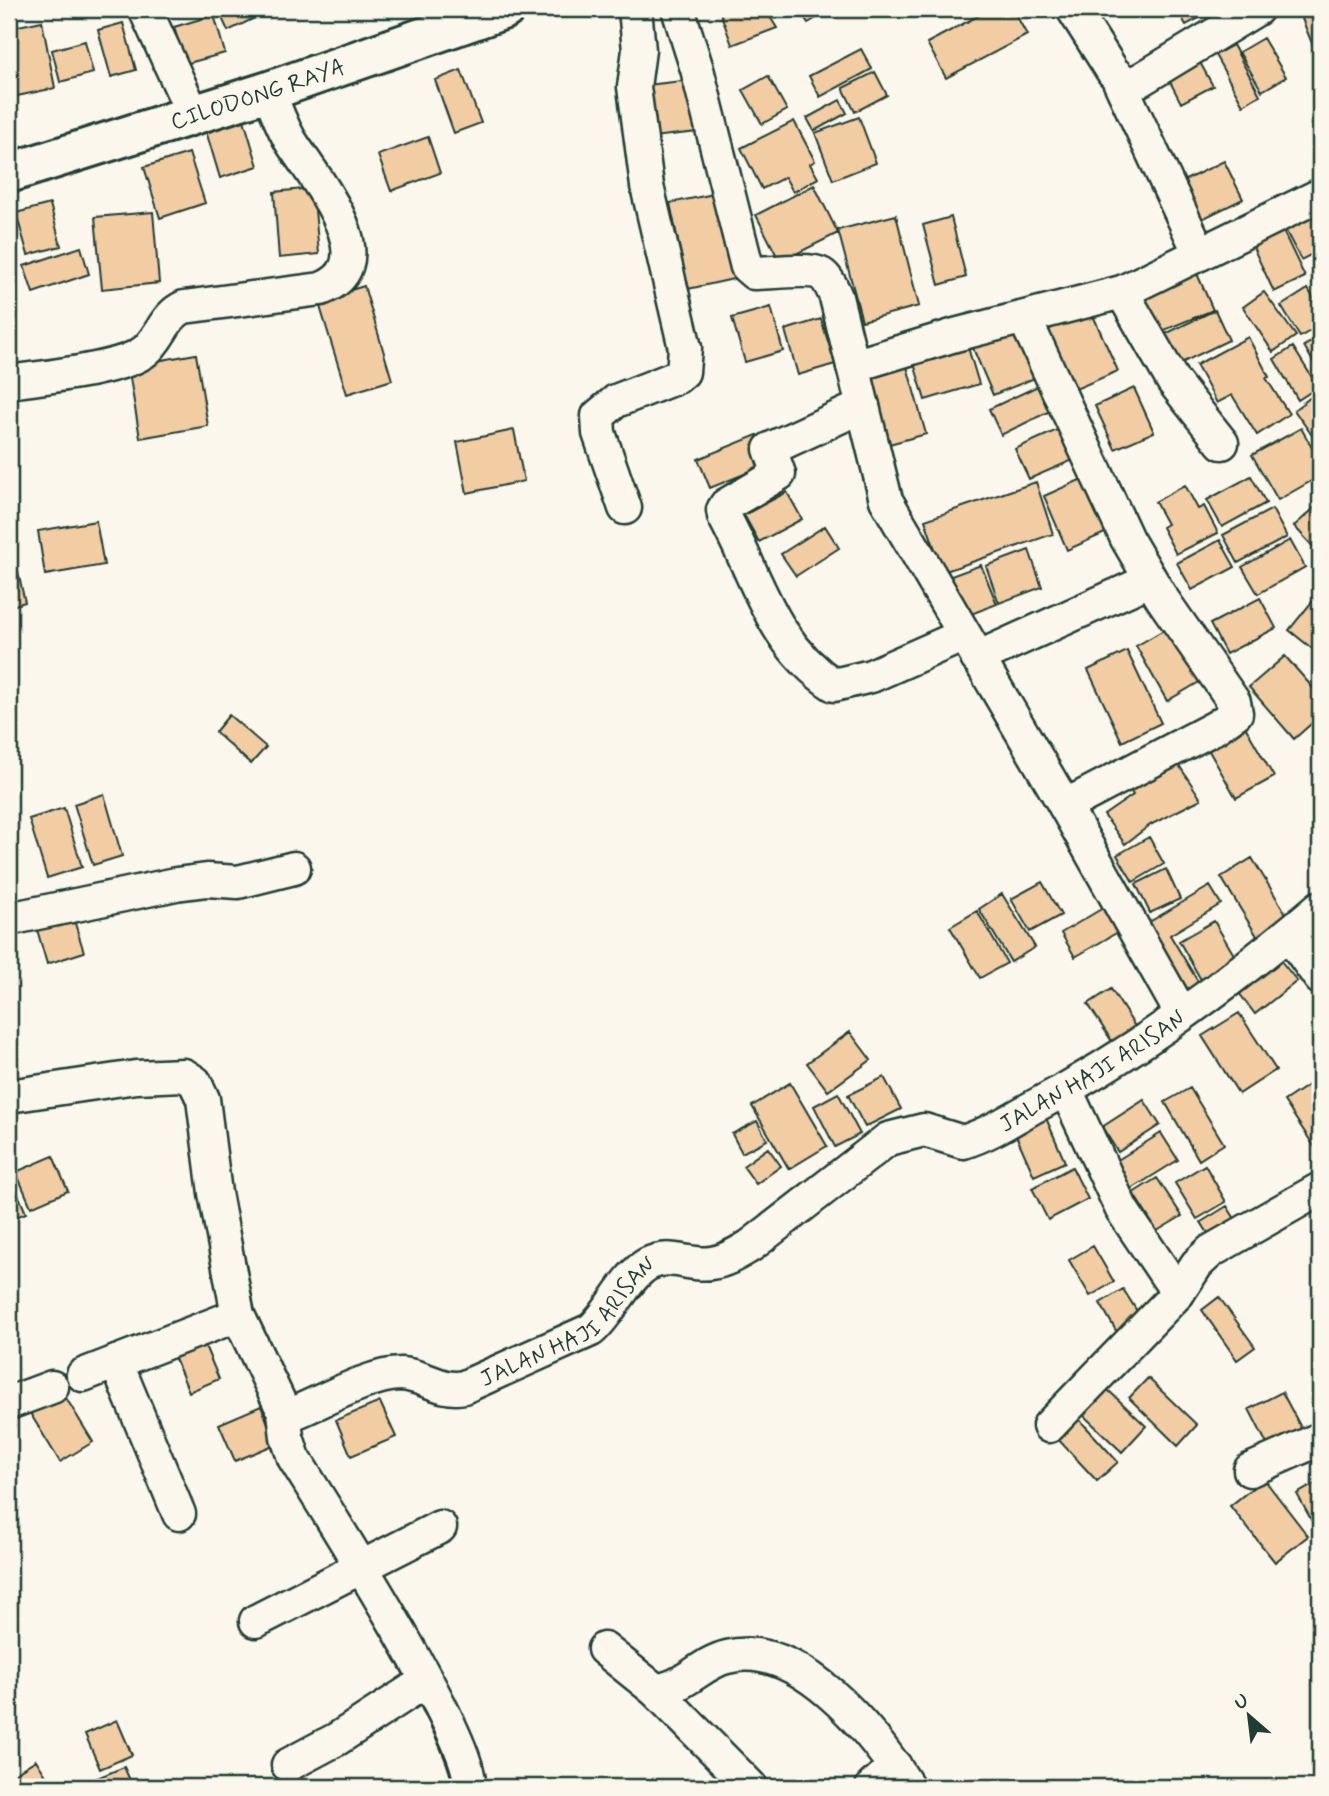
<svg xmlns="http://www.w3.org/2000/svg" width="1329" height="1796" font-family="Mynerve,sans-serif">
  <rect width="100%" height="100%" fill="#fbf7ec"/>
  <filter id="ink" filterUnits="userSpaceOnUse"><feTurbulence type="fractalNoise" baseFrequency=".0143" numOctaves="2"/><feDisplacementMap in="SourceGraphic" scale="14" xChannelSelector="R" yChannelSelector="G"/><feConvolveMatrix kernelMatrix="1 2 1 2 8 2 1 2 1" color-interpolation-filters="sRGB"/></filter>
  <g filter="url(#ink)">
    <path fill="#f2cca2" stroke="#1f3d34" stroke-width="2" d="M218 9H258L261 15 228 31Z
      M719 9H765L777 28 732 45Z
      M799 9H832L808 23Z
      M991 9H1013L1027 35 946 78 927 43Z
      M1177 9H1216L1186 25Z
      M1298 9H1320V63Z
      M214 15 225 53 185 64 174 27Z
      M42 21 55 88 17 96 9 56V28Z
      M123 23 136 70 111 77 98 30Z
      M1263 38 1286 77 1262 91 1239 52Z
      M85 41 93 73 60 82 52 50Z
      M1233 45 1260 95 1243 105 1215 55Z
      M861 49 872 69 820 97 809 76Z
      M1197 57 1213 86 1181 103 1166 74Z
      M461 70 481 123 454 133 435 80Z
      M875 72 887 95 855 112 843 88Z
      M768 76 787 110 762 124 743 90Z
      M691 80 697 132 653 137 647 85Z
      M840 100 847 113 814 131 807 118Z
      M241 110 258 166 220 178 203 121Z
      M859 117 876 163 833 180 815 133Z
      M794 121 815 161 810 164 818 178 793 192 785 177 762 189 741 148Z
      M428 137 440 173 391 191 378 155Z
      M189 153 205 203 160 218 144 167Z
      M1224 161 1243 199 1196 222 1177 184Z
      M814 185 838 233 780 262 756 215Z
      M313 188 319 254 279 258 274 192Z
      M719 193 738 278 688 289 670 203Z
      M1320 203V250L1301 260 1282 224Z
      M50 204 61 246 28 255 16 213Z
      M153 212 159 283 102 289 95 217Z
      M896 215 919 306 862 321 838 230Z
      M951 217 966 277 939 285 923 225Z
      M1282 229 1305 277 1274 292 1251 243Z
      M81 247 89 274 33 293 24 266Z
      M1195 269 1213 310 1155 334 1138 293Z
      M364 286 392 380 347 394 318 300Z
      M1308 289 1320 309V325L1300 337 1281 306Z
      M1264 292 1296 336 1273 352 1243 307Z
      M771 307 783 351 745 362 732 318Z
      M1215 310 1229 340 1173 367 1159 337Z
      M1091 311 1118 371 1071 391 1045 331Z
      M821 319 835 364 798 375 785 330Z
      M1022 325 1042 375 993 395 972 346Z
      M1248 337 1269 377 1266 378 1289 414 1257 435 1232 395 1217 403 1196 365Z
      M1320 337V374L1304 346Z
      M966 341 979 384 925 400 912 357Z
      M1293 347 1318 387 1298 400 1274 359Z
      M196 354 208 426 140 438 128 366Z
      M906 363 926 434 882 446 863 375Z
      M1042 384 1054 409 1001 435 989 409Z
      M1134 388 1154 432 1115 449 1095 406Z
      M1320 390V444L1319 445 1294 410Z
      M1066 426 1080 457 1029 479 1015 449Z
      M1301 428 1320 462V476L1278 500 1252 455Z
      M514 430 524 481 467 493 457 442Z
      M757 435 769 464 710 488 698 459Z
      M1091 475 1114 529 1067 550 1044 496Z
      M1251 476 1266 503 1222 527 1207 500Z
      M1036 482 1053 534 943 572 925 520Z
      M1185 485 1198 509 1204 506 1218 533 1176 554 1162 527 1167 524 1155 502Z
      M787 492 802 519 759 542 744 515Z
      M1320 503V550L1318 552 1294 526Z
      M1272 509 1287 537 1238 563 1223 535Z
      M96 521 104 565 45 575 38 531Z
      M825 526 839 548 796 576 781 554Z
      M1220 540 1235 567 1192 590 1177 563Z
      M1290 540 1305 567 1258 594 1242 567Z
      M1029 550 1042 587 999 603 986 566Z
      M14 555 25 602 9 607V556Z
      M981 565 997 604 966 616 951 576Z
      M1319 593 1320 594V655L1289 630Z
      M1260 598 1276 628 1226 654 1210 624Z
      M1174 624 1206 678 1167 701 1136 646Z
      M1127 651 1161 723 1122 742 1088 670Z
      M1285 656 1320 696V716L1294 739 1249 687Z
      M229 715 266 747 251 764 215 732Z
      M1243 723 1274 777 1236 798 1205 744Z
      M1175 759 1201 799 1150 825 1125 844 1104 815 1133 795 1129 788Z
      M104 794 122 856 93 865 74 804Z
      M64 808 82 867 47 878 29 819Z
      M1149 837 1164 864 1133 882 1117 855Z
      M1252 858 1288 917 1257 936 1221 877Z
      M1166 869 1180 899 1150 913 1136 884Z
      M1042 882 1061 915 1030 932 1011 899Z
      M1210 886 1221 904 1170 935 1200 985 1188 993 1146 924Z
      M1002 894 1035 947 1011 962 979 909Z
      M1103 908 1118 932 1075 957 1061 933Z
      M977 911 1007 963 980 978 950 927Z
      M72 914 84 952 47 964 36 926Z
      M1214 921 1240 965 1204 985 1179 941Z
      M1277 956 1297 981 1255 1014 1236 989Z
      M1111 989 1136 1028 1113 1043 1088 1004Z
      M1239 1013 1276 1070 1239 1094 1202 1036Z
      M850 1032 871 1060 828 1091 807 1063Z
      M884 1077 901 1109 865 1127 848 1095Z
      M1320 1077V1150L1318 1152 1284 1101Z
      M790 1083 827 1146 789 1169 752 1106Z
      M1190 1088 1224 1144 1199 1160 1165 1102Z
      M838 1093 860 1134 835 1147 814 1106Z
      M1144 1100 1160 1125 1118 1152 1102 1127Z
      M1043 1111 1065 1162 1034 1176 1011 1124Z
      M757 1121 767 1140 742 1153 732 1134Z
      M1161 1133 1178 1160 1125 1193 1108 1166Z
      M768 1148 781 1166 756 1184 743 1166Z
      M53 1156 68 1191 31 1207 16 1172Z
      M1205 1165 1226 1202 1197 1219 1175 1183Z
      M1072 1167 1088 1199 1048 1220 1032 1188Z
      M9 1173 26 1213 9 1220Z
      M1157 1178 1182 1216 1157 1231 1133 1193Z
      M1227 1206 1240 1227 1214 1243 1201 1222Z
      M1093 1246 1114 1282 1090 1296 1069 1260Z
      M1123 1289 1142 1319 1118 1334 1100 1303Z
      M1219 1297 1255 1347 1237 1360 1202 1310Z
      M203 1341 219 1379 189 1392 173 1354Z
      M1148 1378 1197 1425 1178 1446 1129 1398Z
      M1107 1389 1146 1426 1122 1452 1082 1414Z
      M1282 1392 1307 1439 1273 1456 1249 1409Z
      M63 1393 93 1442 60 1462 30 1413Z
      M380 1402 396 1437 351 1456 336 1420Z
      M261 1406 276 1444 235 1461 219 1424Z
      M1077 1417 1118 1462 1097 1481 1056 1437Z
      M1264 1479 1308 1536 1275 1562 1230 1506Z
      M1320 1481V1536L1297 1494Z
      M117 1720 132 1755 100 1769 85 1734Z
      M36 1760 53 1787H11L9 1777Z
      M124 1767 133 1787H75Z"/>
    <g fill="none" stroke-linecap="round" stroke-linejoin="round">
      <g stroke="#1f3d34" stroke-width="37">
        <g id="street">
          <path d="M145 9 193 114"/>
          <path d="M678 9 697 69 747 267 754 273C768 273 811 268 821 274 828 278 833 290 836 297L886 500 1065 806 1181 1013"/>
          <path d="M1073 9 1113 72 1127 84 1140 80 1257 9"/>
          <path d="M1119 81 1200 254"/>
          <path d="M1122 292 1173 381 1222 443"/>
          <path d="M1025 319 1127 539 1161 597 1234 702 1236 713 1216 727 1065 806"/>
          <path d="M853 366 955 335 1122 292 1320 195"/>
          <path d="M9 382C40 377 122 370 145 351 161 338 164 316 184 307L321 289C389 263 312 176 290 140 281 124 275 108 269 91"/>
          <path d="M863 406 770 449 779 474 726 505 723 510 724 516C759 580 770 642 834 685L871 676 964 635"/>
          <path d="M625 508 599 433 598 416 616 401 677 377 683 372 685 348 647 186 634 87 639 50 635 9"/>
          <path d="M977 658 1150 580"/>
          <path d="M9 919 176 884 207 880 238 882 294 868"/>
          <path d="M1289 935 1320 978"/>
          <path d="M1066 1090 1122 1210 1178 1293"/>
          <path id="s1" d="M9 1096 136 1077 184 1075 195 1082 203 1099 215 1193 238 1315 284 1412 294 1413C323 1401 371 1374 401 1374 424 1375 441 1392 464 1387L591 1330C611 1313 627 1275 648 1264 672 1252 689 1267 711 1263 726 1261 738 1253 750 1246L888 1139 924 1130 963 1142C989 1134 1012 1119 1035 1106 1137 1052 1233 981 1320 907"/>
          <path d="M116 1362 179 1514"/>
          <path d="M83 1375 238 1315"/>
          <path d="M9 1403 52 1387"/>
          <path d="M284 1412 287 1437 294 1458C325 1508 476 1744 469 1787"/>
          <path d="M1049 1426 1178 1293 1197 1264 1211 1251 1320 1189"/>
          <path d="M1250 1470 1320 1439"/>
          <path d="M256 1621 440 1527"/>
          <path d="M604 1649 655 1690C682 1690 701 1663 727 1657 799 1638 874 1733 908 1787"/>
          <path d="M655 1690 751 1787"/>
          <path d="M288 1765 337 1739 426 1681"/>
          <path d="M872 1787 895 1766"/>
        </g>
      </g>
      <g stroke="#1f3d34" stroke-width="44">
        <g id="secondary">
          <path id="s2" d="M9 173 269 91 505 9"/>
        </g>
      </g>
      <use href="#street" stroke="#fbf7ec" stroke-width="32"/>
      <use href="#secondary" stroke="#fbf7ec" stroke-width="38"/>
    </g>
  </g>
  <g text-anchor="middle" stroke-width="6" stroke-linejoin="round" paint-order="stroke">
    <g font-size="23" fill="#1f3d34" stroke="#fbf7ec">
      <text dy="8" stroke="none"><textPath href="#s2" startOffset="261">CILODONG RAYA</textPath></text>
      <text dy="8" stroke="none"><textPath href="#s1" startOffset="1458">JALAN HAJI ARISAN</textPath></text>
      <text dy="8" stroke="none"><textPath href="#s1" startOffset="849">JALAN HAJI ARISAN</textPath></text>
    </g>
  </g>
  <rect width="1329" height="1796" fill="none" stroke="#fbf7ec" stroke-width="35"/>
  <rect x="18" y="18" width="1294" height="1761" fill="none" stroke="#1f3d34" stroke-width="2.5" filter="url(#ink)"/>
  <g transform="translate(1249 1716) rotate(332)" stroke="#fbf7ec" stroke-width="5" paint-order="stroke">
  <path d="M0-5L12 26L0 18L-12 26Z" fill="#1f3d34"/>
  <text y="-10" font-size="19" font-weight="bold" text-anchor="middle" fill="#1f3d34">U</text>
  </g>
</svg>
